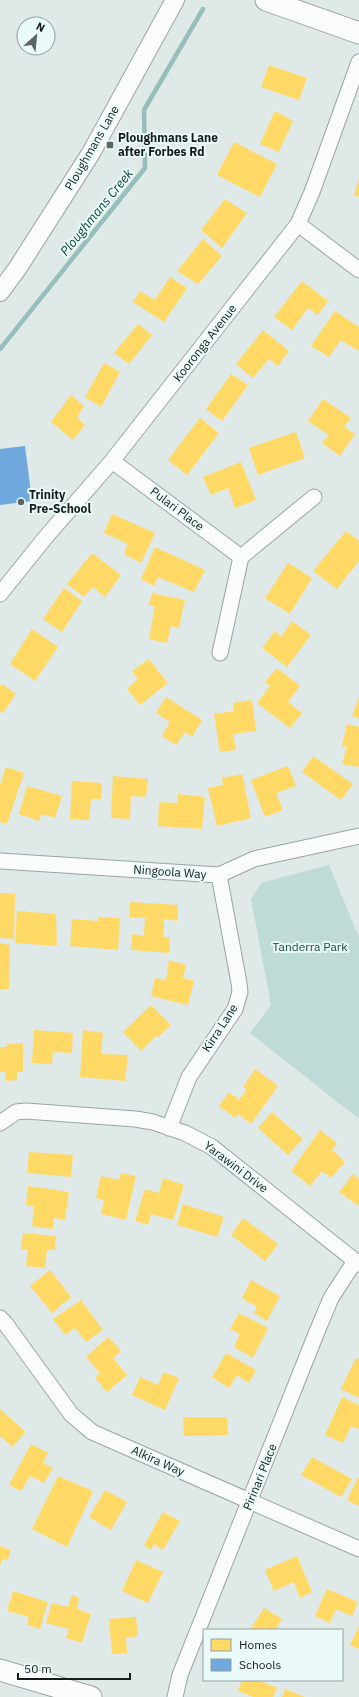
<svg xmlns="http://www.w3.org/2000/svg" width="359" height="1697" font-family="'IBM Plex Sans',sans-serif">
  <rect width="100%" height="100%" fill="#dfe9e8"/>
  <path fill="#bfdbd8" d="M329 865 359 937V1119L250 1033 271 1005 251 899 261 883Z"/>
  <path fill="#ffd966" d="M269 65 307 78 299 100 261 87Z
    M275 111 293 121 279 152 260 144Z
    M234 142 277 164 260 197 217 175Z
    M359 178V197L354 195Z
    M225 199 247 213 222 248 201 230Z
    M203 239 222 256 198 284 177 271Z
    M170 277 187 288 164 322 133 302 140 291 155 300Z
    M302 281 328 301 318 315 308 308 292 330 274 317Z
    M335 311 359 327V349L358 351 341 340 329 357 311 346Z
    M138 324 152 335 129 364 114 353Z
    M263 330 289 351 278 366 269 359 253 378 236 364Z
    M104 363 120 372 101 407 85 397Z
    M231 374 248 385 222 421 206 409Z
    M71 395 84 406 77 417 85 425 73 440 51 422Z
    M323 399 351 418 344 427 355 434 340 456 322 443 329 435 308 421Z
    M200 418 219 433 187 475 168 460Z
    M296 432 305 458 258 475 249 448Z
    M241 462 256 500 235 508 228 488 211 495 203 477Z
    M112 514 155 533 141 563 124 554 128 544 104 533Z
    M346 531 359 541V561L337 589 313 571Z
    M155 547 205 570 194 592 158 577 154 586 141 579Z
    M92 553 121 575 105 597 93 587 84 597 67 584Z
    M288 563 312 578 290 614 265 598Z
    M64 588 82 601 62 632 43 619Z
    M152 593 185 600 179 628 171 626 167 643 149 639 155 607 149 605Z
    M292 621 311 635 287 667 262 648 275 631 281 637Z
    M32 629 58 647 35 681 10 664Z
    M149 659 168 683 140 705 127 689 138 679 132 671Z
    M277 668 300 686 288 702 302 713 290 728 257 703 270 686 265 682Z
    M2 684 16 694 3 713 0 711V686Z
    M166 697 202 720 192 737 185 732 176 745 162 736 170 722 156 713Z
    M359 697V718L352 716Z
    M252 700 256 731 233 734 236 750 220 752 214 714 234 711 233 703Z
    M347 724 359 727V767L342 764 347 747 342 746Z
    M313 756 353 784 341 800 302 772Z
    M288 766 296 786 276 793 283 810 265 817 251 780Z
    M6 767 24 773 7 824 0 822V785Z
    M242 774 251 818 217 826 208 788 223 785 222 778Z
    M113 776 148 779 146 797 131 796 130 819 111 818Z
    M72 781 102 783 101 799H91L89 820 70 819Z
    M27 786 62 796 55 818 41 814 39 821 19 814Z
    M178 794 205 797 202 829 158 826 159 802 177 803Z
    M0 893 15 894 14 939 0 938Z
    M130 902 178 905V921L164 919 163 937H170V953L131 950 132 934 144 936 145 918 129 917Z
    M17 911 56 914 57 946 15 943Z
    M98 917 120 918 118 950 70 946 72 919 98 921Z
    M0 943 10 945 9 989H0Z
    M169 960 186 965 183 978 194 981 188 1005 151 996 155 978 166 980Z
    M151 1005 171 1025 158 1037 156 1036 141 1051 123 1032Z
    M34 1030 73 1033 72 1053 53 1052 52 1064 32 1063Z
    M83 1030 103 1033 101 1054 128 1055 125 1081 80 1077Z
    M23 1043V1072H17V1080L6 1081 5 1072H0V1047H7L6 1044Z
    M255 1069 278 1086 251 1124 238 1114 235 1118 219 1106 229 1092 239 1100 247 1089 243 1087Z
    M272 1112 303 1139 288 1155 258 1128Z
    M320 1130 337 1143 332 1150 345 1162 331 1178 322 1171 310 1186 291 1171Z
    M29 1152 73 1155 71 1177 27 1173Z
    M121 1173 136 1176 126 1220 101 1214 104 1200 96 1198 101 1176 119 1180Z
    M353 1174 359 1179V1206L339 1192Z
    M163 1178 184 1185 173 1220 151 1214 148 1225 135 1221 145 1189 159 1193Z
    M28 1186 69 1192 65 1220 54 1218 53 1229 32 1226 34 1206 26 1205Z
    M183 1204 224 1217 217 1237 177 1225Z
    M243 1218 278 1244 265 1261 231 1235Z
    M23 1233 56 1236 55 1250H47L45 1268 26 1266 28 1250 21 1249Z
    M50 1270 71 1297 52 1313 30 1286Z
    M251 1280 280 1296 267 1321 254 1313 257 1307 242 1298Z
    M81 1300 103 1330 86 1342 75 1328 65 1335 53 1319Z
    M239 1313 268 1328 253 1358 234 1347 240 1334 230 1329Z
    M108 1337 121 1351 113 1358 127 1375 107 1392 95 1378 100 1373 86 1357Z
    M226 1353 256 1370 249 1383 237 1375 229 1388 212 1377Z
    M356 1358 359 1359V1398L341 1389Z
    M164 1372 179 1378 165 1410 132 1395 140 1377 158 1385Z
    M342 1397 359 1405V1429L351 1426 343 1443 325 1435Z
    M0 1409 26 1432 12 1447 0 1436Z
    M183 1417H227L228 1435 184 1436Z
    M31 1444 48 1453 43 1463 53 1468 44 1483 30 1476 21 1491 9 1485Z
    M312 1457 352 1479 341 1497 301 1475Z
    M58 1476 93 1491 67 1547 32 1529Z
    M358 1477H359V1506L347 1500Z
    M105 1490 127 1502 111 1530 89 1517Z
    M163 1512 180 1521 163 1550 154 1544 151 1550 144 1545Z
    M0 1546 11 1550 8 1559 2 1560 0 1566Z
    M297 1556 312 1592 300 1598 294 1582 274 1591 265 1570Z
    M136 1560 163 1572 148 1603 122 1591Z
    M327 1589 358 1602 352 1616 336 1609 330 1623 315 1616Z
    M13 1591 48 1602 40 1629 27 1625 29 1617 7 1611Z
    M72 1595 79 1598 77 1609 91 1614 82 1643 66 1638 69 1629 46 1623 52 1603 68 1607Z
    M264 1608 282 1619 275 1630H250Z
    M136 1617 138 1636 126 1638 127 1653 112 1654 109 1619Z
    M359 1626V1649L350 1645Z
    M242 1680H258L277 1688 273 1697H253L238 1691Z
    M285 1689 305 1697H282Z"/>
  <path fill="#6fa8dc" d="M25 446 32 501 0 505V449Z"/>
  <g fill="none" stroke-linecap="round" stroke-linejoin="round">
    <path stroke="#96beba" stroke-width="4.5" d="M0 349 145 168 144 110 203 9"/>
    <g stroke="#9ca4a3" stroke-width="17">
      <path id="minor" d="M298 224 359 270
        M112 461 241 557
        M0 594 45 538 112 461 298 224 312 192 359 62
        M220 653 241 557 314 497
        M0 861 219 875 254 859 359 836
        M0 1123 16 1112 26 1111 135 1119 153 1122 185 1133 212 1147 359 1264
        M169 1128 189 1077 235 1009 240 992 239 983 219 875
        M0 1318 5 1323 71 1414 92 1432 359 1549
        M175 1697 180 1675 316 1334 331 1298 355 1261"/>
    </g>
    <g stroke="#9ca4a3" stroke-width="20">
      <path id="tertiary" d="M0 292 17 269 91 153 175 0"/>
    </g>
    <g stroke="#9ca4a3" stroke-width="23">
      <path id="secondary" d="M266 0 359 33
        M0 1670 91 1697"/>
    </g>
    <use href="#minor" stroke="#fafcfc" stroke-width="15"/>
    <use href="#tertiary" stroke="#fafcfc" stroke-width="18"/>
    <use href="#secondary" stroke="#fafcfc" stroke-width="21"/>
  </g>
  <g fill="#5c6463" stroke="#e9faf8" stroke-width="1.5">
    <rect x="106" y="141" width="8" height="8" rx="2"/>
    <circle cx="21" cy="502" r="4"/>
  </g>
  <g text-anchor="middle" stroke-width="4" stroke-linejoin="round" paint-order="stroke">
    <g font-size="12" font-weight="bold" fill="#161c1b" stroke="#e9faf8" text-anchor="start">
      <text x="118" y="142">Ploughmans Lane<tspan x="118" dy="14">after Forbes Rd</tspan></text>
      <text x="29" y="499">Trinity<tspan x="29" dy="14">Pre-School</tspan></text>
    </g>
    <g font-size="12" fill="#161c1b" stroke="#e9faf8">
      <text transform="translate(92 148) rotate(-60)" y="4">Ploughmans Lane</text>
      <text transform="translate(205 343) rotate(-52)" y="4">Kooronga Avenue</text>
      <text transform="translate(177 509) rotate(37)" y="4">Pulari Place</text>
      <text transform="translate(170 872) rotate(4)" y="4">Ningoola Way</text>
      <text transform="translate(220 1028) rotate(-57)" y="4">Kirra Lane</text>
      <text transform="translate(236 1167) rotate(37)" y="4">Yarawini Drive</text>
      <text transform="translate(158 1461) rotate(24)" y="4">Alkira Way</text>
      <text transform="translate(260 1477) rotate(-68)" y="4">Pirinari Place</text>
    </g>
    <g font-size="12" fill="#164743" stroke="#e9faf8">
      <text x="310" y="951">Tanderra Park</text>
    </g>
    <g font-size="13" font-style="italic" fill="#0f413e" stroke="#e9faf8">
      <text transform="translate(96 212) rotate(-51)" y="5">Ploughmans Creek</text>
    </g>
  </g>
  <rect x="203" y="1629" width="140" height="52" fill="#e9faf8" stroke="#95a1a0"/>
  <rect x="211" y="1639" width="20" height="12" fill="#ffd966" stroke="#95a1a0"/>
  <text x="239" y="1649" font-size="12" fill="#161c1b">Homes</text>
  <rect x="211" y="1659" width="20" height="12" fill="#6fa8dc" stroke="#95a1a0"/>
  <text x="239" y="1669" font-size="12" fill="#161c1b">Schools</text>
  <g transform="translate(36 36) rotate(27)"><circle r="19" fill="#e9faf8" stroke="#95a1a0"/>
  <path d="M0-3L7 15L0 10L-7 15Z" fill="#5c6463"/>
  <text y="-6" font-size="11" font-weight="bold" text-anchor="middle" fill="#161c1b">N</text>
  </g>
  <path d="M18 1673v6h112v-6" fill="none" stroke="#161c1b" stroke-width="2"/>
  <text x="24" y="1673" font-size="12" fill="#161c1b" stroke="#e9faf8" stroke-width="3" paint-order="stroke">50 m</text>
</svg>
